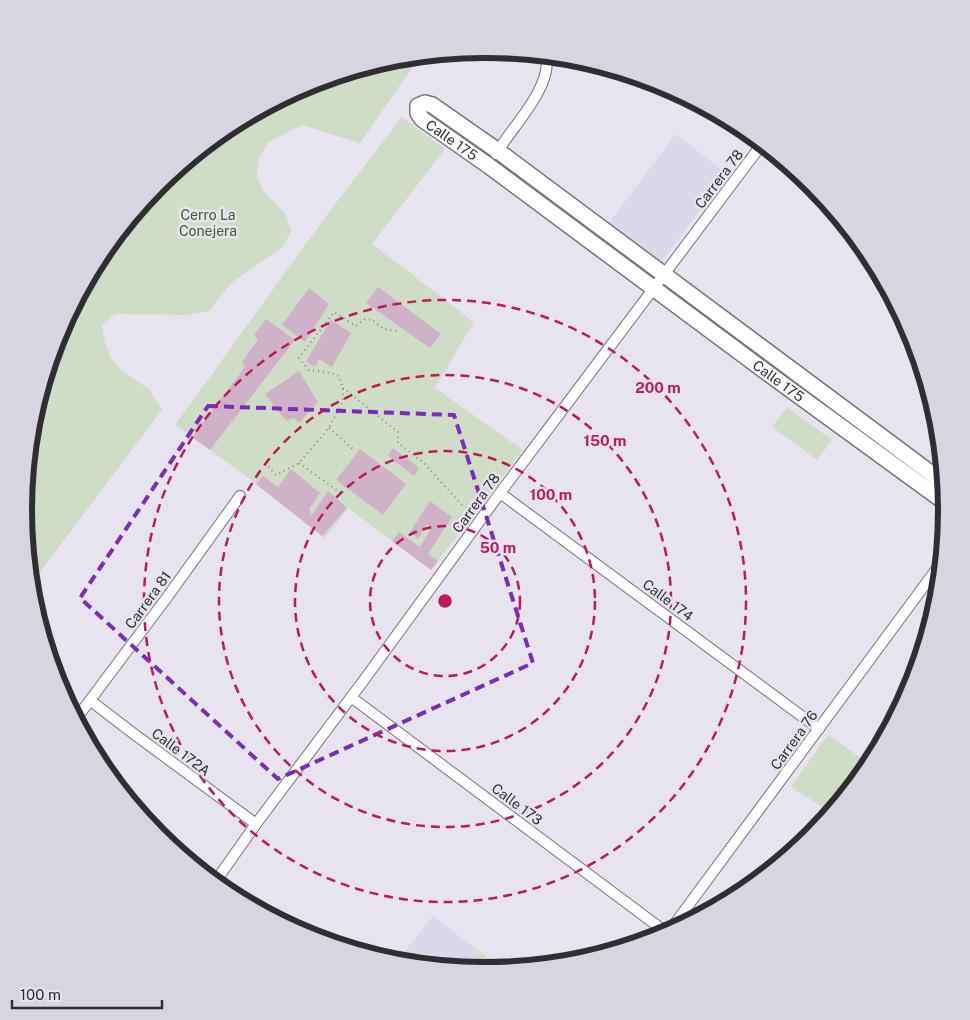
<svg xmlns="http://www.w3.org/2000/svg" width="970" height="1020" font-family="'Public Sans',sans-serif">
  <rect width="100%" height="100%" fill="#e7e4ef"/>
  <path fill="#dcd8e9" d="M676 134 727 174 660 264 608 224Z
    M433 916 480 952 467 970 396 962Z"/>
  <path fill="#d0ddc6" d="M421 55 360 143 302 125 269 142 259 158 257 176 264 192 286 215 291 231 283 247 231 283 209 311 188 315 115 314 102 325 105 343 111 358 122 371 149 389 162 410 31 584 24 510 33 420 59 333 102 254 159 184 229 126 309 84 395 58Z
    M427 110 488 152 487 154 485 155 426 115 425 111Z
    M402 117 445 149 372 244 474 322 435 388 523 450 431 570 348 508 325 538 250 479 175 425 329 212Z
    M499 162 649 272V275L648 276 497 163Z
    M666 284 944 489 945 497 664 287Z
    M787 407 832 440 817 460 772 427Z
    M828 735 870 764 830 813 791 786Z
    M480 952 503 969 485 971 467 970Z"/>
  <path fill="#cfb2c8" d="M378 287 441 334 430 348 366 303Z
    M309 288 329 304 305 342 282 325Z
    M266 319 295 340 210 450 192 437 245 367 242 362 258 339 254 335Z
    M331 320 351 333 332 367 319 359 315 367 306 361Z
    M299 371 318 402 299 423 294 418 286 421 265 394Z
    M393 448 419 468 414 476 388 456Z
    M360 449 406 484 383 515 336 480Z
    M291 469 320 493 309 509 312 515 328 491 347 508 322 536 256 484 263 476 278 487Z
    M430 501 452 517 428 554 438 561 431 570 392 541 399 532 420 547 431 528 427 524 418 539 410 532Z"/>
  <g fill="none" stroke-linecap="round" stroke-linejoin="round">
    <g stroke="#75737c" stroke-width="12">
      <path id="street" d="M496 154C511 129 540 100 546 71 547 65 547 60 547 55
        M500 493 819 729
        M351 697 667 933
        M91 701 134 734 256 824
        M76 719 168 596 240 496
        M215 882 256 824 364 680 500 493 762 144
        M668 933 941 563"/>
    </g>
    <g stroke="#75737c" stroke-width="18">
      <g id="secondary">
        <path id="s1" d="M944 483 498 151 432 105 425 103 418 106V113L422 119 489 166 773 377 946 503"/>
      </g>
    </g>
    <path stroke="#89878e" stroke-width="2" stroke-dasharray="1 4" stroke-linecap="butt" d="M343 388 398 432V443L423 462 462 505
      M329 428 354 450
      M265 463 276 475 299 463 329 428 343 401V388L339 376 326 372 309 370 299 358 334 312 356 326 365 319 373 320 383 329 398 331
      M299 463 341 493"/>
    <use href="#street" stroke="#fff" stroke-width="10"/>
    <use href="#secondary" stroke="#fff" stroke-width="15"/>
  </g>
  <path fill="none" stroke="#7b2cbf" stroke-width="4" stroke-dasharray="10 6" stroke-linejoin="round" d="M208 406 454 415 533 663 278 779 80 598Z"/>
  <g fill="none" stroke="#c2185b" stroke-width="2.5" stroke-dasharray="9 6">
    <circle cx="445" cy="601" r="75"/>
    <circle cx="445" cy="601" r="150"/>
    <circle cx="445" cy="601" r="226"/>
    <circle cx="445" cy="601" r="301"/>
  </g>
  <g text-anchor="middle" stroke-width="5" stroke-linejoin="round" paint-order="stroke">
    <g font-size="14" fill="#2f2e32" stroke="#e7e4ef">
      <text dy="5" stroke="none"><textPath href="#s1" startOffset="702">Calle 175</textPath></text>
      <text transform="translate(719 179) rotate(-53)" y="5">Carrera 78</text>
      <text dy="5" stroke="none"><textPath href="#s1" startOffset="1108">Calle 175</textPath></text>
      <text transform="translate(476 503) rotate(-54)" y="5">Carrera 78</text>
      <text transform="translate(148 600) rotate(-54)" y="5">Carrera 81</text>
      <text transform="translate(668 600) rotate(37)" y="5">Calle 174</text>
      <text transform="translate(794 740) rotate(-54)" y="5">Carrera 76</text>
      <text transform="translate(181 752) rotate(37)" y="5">Calle 172A</text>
      <text transform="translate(517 804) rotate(37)" y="5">Calle 173</text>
    </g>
    <g font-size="14" fill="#445c2e" stroke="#e7e4ef">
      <text x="208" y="220">Cerro La<tspan x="208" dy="16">Conejera</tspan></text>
    </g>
  </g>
  <path d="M0 0H970V1020H0ZM484 58H486A452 452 0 0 1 938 510V510A452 452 0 0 1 486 962H484A452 452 0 0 1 32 510V510A452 452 0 0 1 484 58Z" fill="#d8d5e0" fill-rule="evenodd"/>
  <path fill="none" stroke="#2f2e32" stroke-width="6" d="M484 58H486A452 452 0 0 1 938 510V510A452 452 0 0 1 486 962H484A452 452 0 0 1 32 510V510A452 452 0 0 1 484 58Z"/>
  <circle cx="445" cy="601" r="8" fill="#c2185b" stroke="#e7e4ef" stroke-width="2.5"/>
  <g font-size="15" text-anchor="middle" font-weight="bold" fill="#c2185b" stroke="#e7e4ef" stroke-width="5" stroke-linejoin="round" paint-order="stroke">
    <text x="658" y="393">200 m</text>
    <text x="605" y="446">150 m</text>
    <text x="551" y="500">100 m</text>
    <text x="498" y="553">50 m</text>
  </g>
  <path d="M12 1000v8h150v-8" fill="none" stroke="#2f2e32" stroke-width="2.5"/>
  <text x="20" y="1000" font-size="15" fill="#2f2e32" stroke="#e7e4ef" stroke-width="4" paint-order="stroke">100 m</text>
</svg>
